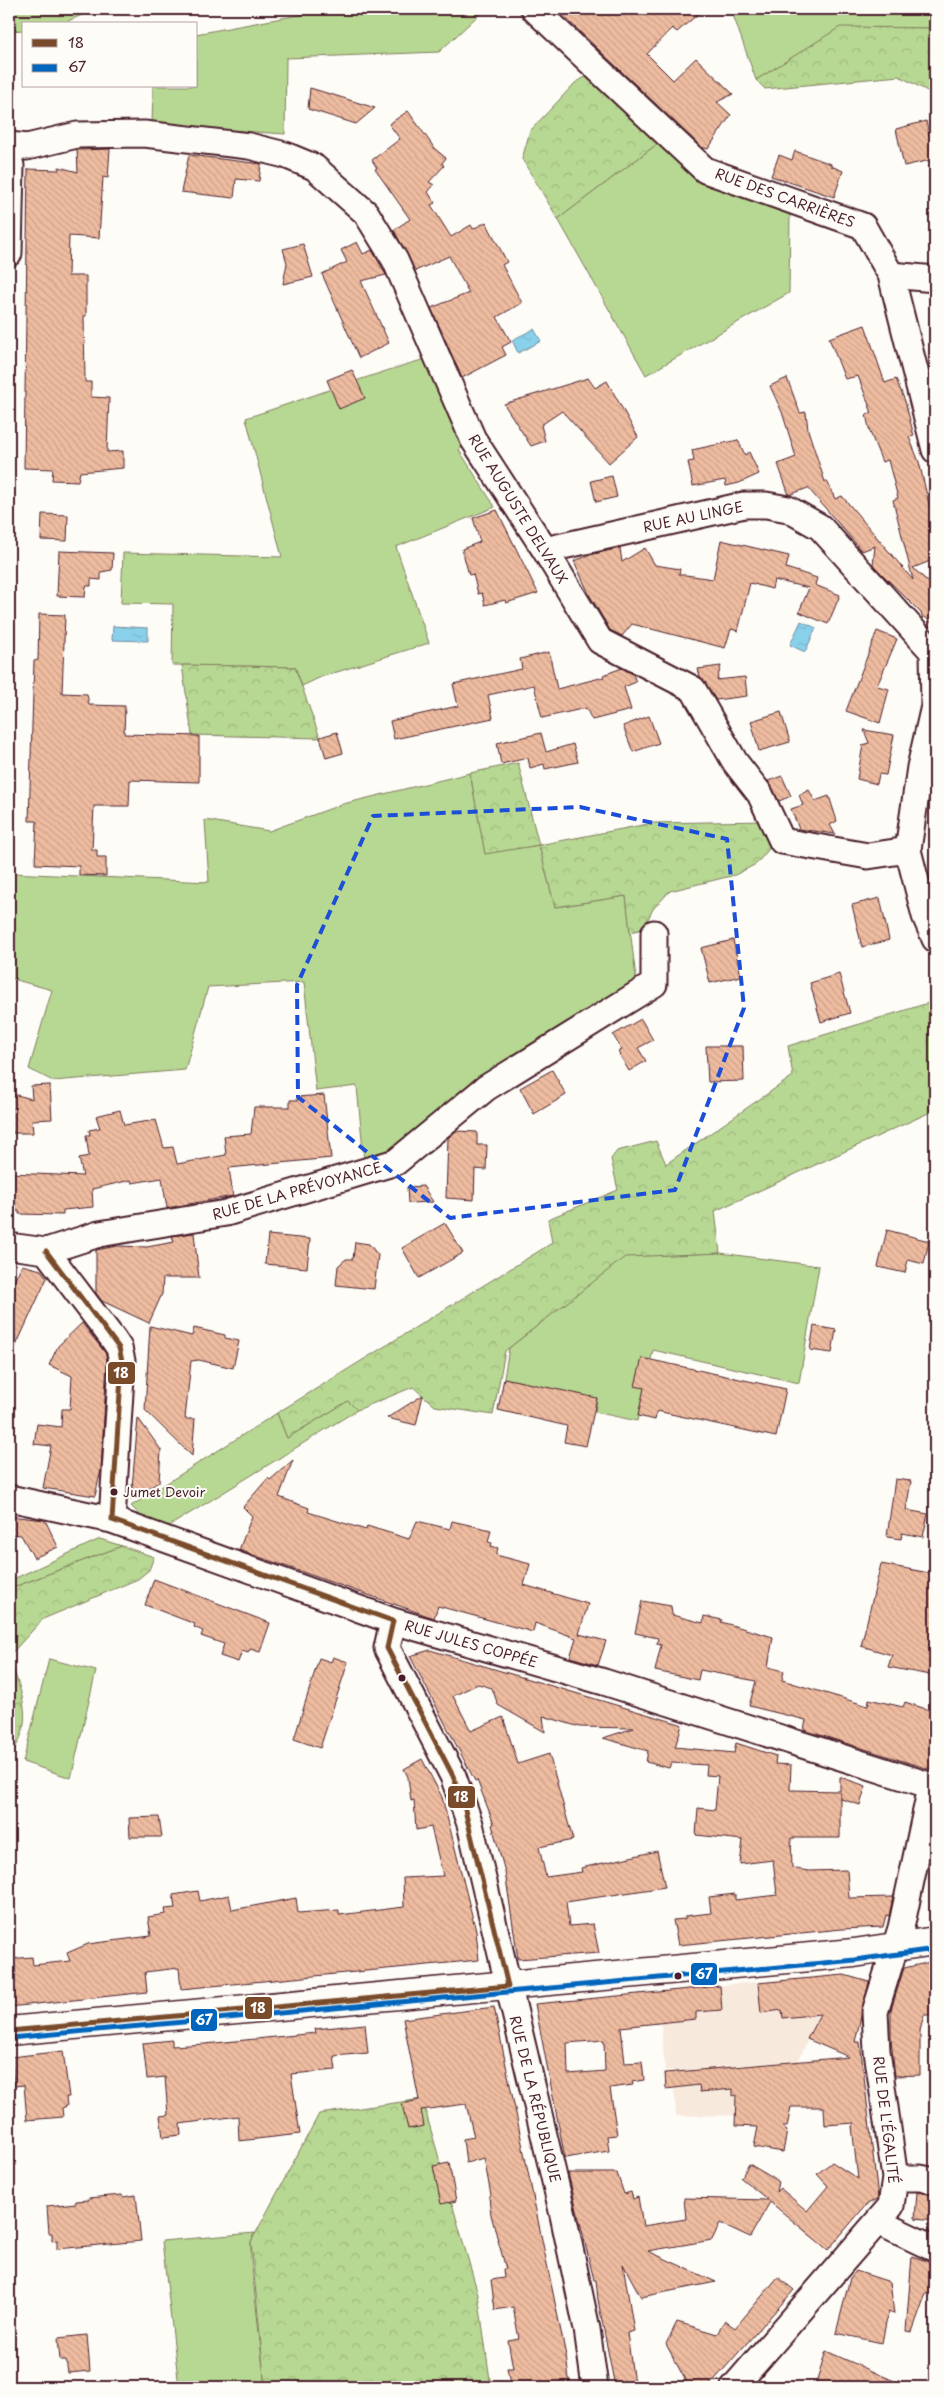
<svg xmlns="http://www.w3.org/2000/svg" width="944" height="2396" font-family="'Playpen Sans',sans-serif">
  <defs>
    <pattern id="forest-crowns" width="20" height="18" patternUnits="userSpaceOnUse" patternTransform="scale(1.25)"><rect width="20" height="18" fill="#b7d892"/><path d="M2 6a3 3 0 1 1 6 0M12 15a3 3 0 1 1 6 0" fill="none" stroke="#9fb97e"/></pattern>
    <pattern id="water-ripples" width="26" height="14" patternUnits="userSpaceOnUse" patternTransform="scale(1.25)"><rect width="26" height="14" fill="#89d1eb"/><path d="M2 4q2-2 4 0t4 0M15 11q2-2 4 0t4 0" fill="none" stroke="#78b3ca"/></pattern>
    <pattern id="building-back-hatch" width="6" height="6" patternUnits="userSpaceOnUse" patternTransform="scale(1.25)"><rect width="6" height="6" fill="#eebca0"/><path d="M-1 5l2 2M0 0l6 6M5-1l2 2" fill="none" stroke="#cea18a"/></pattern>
  </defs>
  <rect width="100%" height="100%" fill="#fdfcf7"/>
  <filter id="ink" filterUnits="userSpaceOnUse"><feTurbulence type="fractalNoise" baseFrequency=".02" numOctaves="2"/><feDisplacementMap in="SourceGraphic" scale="10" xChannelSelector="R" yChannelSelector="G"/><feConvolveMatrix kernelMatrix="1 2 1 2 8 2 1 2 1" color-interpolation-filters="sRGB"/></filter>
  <g filter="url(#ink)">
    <path fill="#f8e9dd" d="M831 1975 832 1986 813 2007 818 2015 776 2115 676 2116 673 2070 665 2071 658 1991Z"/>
    <path fill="#b7d892" stroke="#807c5e" d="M9 9H118L89 12 61 24H24V30L9 31Z
      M331 9H485L439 52 286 58 285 134 152 125 153 86H196V34Z
      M731 9H935V28H840L756 80Z
      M657 144 705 180 790 210 789 293 646 375 558 219Z
      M432 357 467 444 459 450 495 507 396 547 429 643 321 677 302 686 295 667 172 665 173 604 121 603 123 553 282 557 246 418C308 398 369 375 432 357Z
      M470 773 485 853 539 845 555 907 626 896 637 986 497 1066 398 1148 364 1161 357 1086 316 1091 304 982 208 987 185 1070 53 1081 29 1069 52 990 9 978 10 873 209 882 205 820 269 831 343 804Z
      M720 1253 819 1266 799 1383 653 1350 637 1421 595 1412 597 1399 504 1378 509 1348 625 1256Z
      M348 1401 357 1410 158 1533 131 1506 277 1413 287 1438Z
      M100 1539 122 1546 9 1589V1581Z
      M49 1659 96 1671 71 1778 23 1762Z
      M255 2233 251 2242V2259L265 2387H179L162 2241Z"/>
    <path fill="url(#forest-crowns)" stroke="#807c5e" d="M840 27 935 28V95L899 76 765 89 756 80Z
      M590 74 657 144 558 219 522 159 530 131 575 83Z
      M182 665 295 667 320 738 192 735Z
      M518 763 539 845 653 823 766 821 776 841 756 864 735 875 670 891 653 909 643 929 630 932 626 896 555 907 539 845 485 854 470 773Z
      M935 1001V1110L715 1211 720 1253 625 1257 505 1351 493 1415 435 1406 413 1387 357 1410 348 1401 287 1438 277 1413 552 1243 548 1219 618 1190 611 1159 617 1151 656 1141 666 1164 793 1076 788 1046Z
      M122 1546 154 1557 149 1570 138 1579 43 1619 9 1656C21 1694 37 1721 9 1757V1589Z
      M422 2099 478 2294 491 2387H265L251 2242 319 2114Z"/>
    <path fill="url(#water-ripples)" stroke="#708a9e" d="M534 329 541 341 518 353 512 340Z
      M801 621 816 628 805 652 790 645Z
      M113 626 148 628V641L112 640Z"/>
    <path fill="url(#building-back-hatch)" stroke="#4a1f2b" fill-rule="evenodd" d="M556 9H704L677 32 672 28 647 54 673 80 696 58 733 94 717 102 731 115 708 149 701 147Z
      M310 88 340 97 375 108 356 124 308 109Z
      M408 111 435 149 446 158 442 163 444 166 429 182 434 185 428 192 435 203 431 205 451 237 471 225 473 229 486 222 507 262 502 265 522 303 497 317 511 342 502 347 506 355 462 378 431 308 469 293 449 256 415 271 394 230 410 219 375 169 377 168 372 160 400 139 389 124Z
      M926 121 935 159 904 166 896 129Z
      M110 149 108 178 103 177 99 238 69 236 68 276H86V316H84L85 382H91V397L109 398 107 452 123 451V468L80 472 78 481 52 480 53 469 24 468 28 169 59 170V167L78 172 77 150Z
      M795 151 831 164V166L843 171 834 197 771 176 779 155 792 160Z
      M189 155 261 164 259 181 236 179 234 198 181 192Z
      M357 242 363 254 372 250 386 275 361 281 389 343 359 358 322 274 347 262 341 250Z
      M303 244 313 277 283 284 287 263 283 249Z
      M865 325 885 383 896 379 905 401 914 436 909 437 919 462 935 529V559L913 568 935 588V626L925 617 923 619 921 613 873 565 875 546 862 551 808 488 789 495 778 464 796 457 782 412 770 386 787 378 800 413 806 412 808 430 825 482 827 481 835 499 842 496 913 580 893 500 898 498 888 460 882 462 870 432 866 415 872 413 858 376 845 379 829 338Z
      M352 370 365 398 339 409 327 380Z
      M588 378 595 388 607 381 638 437 609 463 562 411 541 425 545 441 531 446 504 404Z
      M738 440 745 455 749 452 759 474 739 483 726 486 725 480 693 486 688 462 694 461 692 450Z
      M612 476 617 497 596 502 591 481Z
      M497 510 538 593 506 603 505 600 485 605 482 593 478 594 473 574 469 575 462 549 480 542 473 518Z
      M42 514 68 515 67 541 41 540Z
      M721 540 789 556 786 568 817 578 815 585 840 595 828 624 799 612 809 588 774 580 772 589 750 583 738 631 731 629 725 648 632 624 622 636 610 630 589 594 574 561 590 555 620 548 622 562 645 548 655 565 680 569 679 574 713 579Z
      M59 551 113 553 112 570 101 572V580L91 579V586H86L85 597 57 596Z
      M39 614 65 615 62 693 87 694 89 705 125 706 124 734 199 736V782L130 780 129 806H94L92 850H97V857H106V876L79 875V866L35 864 37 821H29L34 661 38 660Z
      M877 631 897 639 877 686 889 689 880 723 846 711Z
      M549 652 557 689 604 677 603 675 622 668 633 674 636 682 624 687 631 710 592 720 586 708 542 718 534 685 488 695 493 718 394 739 390 721 458 706 453 684 522 669 520 659Z
      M721 666 717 680 745 677 747 696 716 700 700 676 698 669Z
      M781 712 790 742 759 751 751 721Z
      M649 716 659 743 633 752 623 726Z
      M864 730 894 735 886 775 879 774 877 784 857 779 863 745 869 743Z
      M337 732 343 753 326 758 320 737Z
      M541 733 546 752 573 744 578 762 545 769 544 764 530 768 528 758 501 764 497 743Z
      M782 776 791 796 779 801 768 781Z
      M809 790 815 801 829 796 837 821 830 825 835 834 799 829 791 809 803 805 799 795Z
      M880 898 889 940 862 947 852 905Z
      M733 940 741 976 710 983 701 948Z
      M839 974 850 1013 821 1022 810 983Z
      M641 1019 653 1040 638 1048 646 1061 629 1071 618 1052 622 1050 613 1035Z
      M706 1046H743L744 1081 708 1082Z
      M552 1070 566 1095 534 1114 520 1088Z
      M50 1085 52 1119 32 1120 33 1133H9V1093L32 1099 31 1086Z
      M324 1095 331 1158 229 1168 233 1196 167 1208 162 1178 132 1183 131 1180 92 1189 93 1207 63 1210V1215L19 1214V1211H9V1173L83 1176 79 1158 89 1156 86 1135H90L89 1130 100 1128 96 1116 120 1110 124 1125 156 1120 164 1148 173 1147 177 1164 226 1155 224 1136 251 1134 254 1107H290V1100H298L297 1097Z
      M456 1131 477 1132V1145H487L486 1170 475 1169 474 1200 446 1198 448 1138Z
      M423 1186 433 1202 408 1203 407 1187Z
      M445 1223 463 1253 419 1278 402 1248Z
      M887 1230 929 1241 924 1264 908 1260 905 1273 878 1267Z
      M194 1233 199 1278H163L162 1294 149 1323 102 1301 96 1293V1250L117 1246 147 1247 174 1242 172 1236Z
      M268 1235 310 1239 307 1268 265 1264Z
      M355 1242 369 1244 378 1255 374 1289 336 1285 338 1266 346 1259H353Z
      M22 1265 41 1270 47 1278 9 1361V1291Z
      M82 1323 106 1354 107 1362 101 1470 95 1496 43 1488 51 1446 34 1444 37 1424 61 1427 62 1409H70L72 1376 49 1365 58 1346Z
      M150 1326 192 1336 194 1328 225 1335V1338L239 1341 233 1368 199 1360 191 1361 185 1419H195L192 1456 145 1410Z
      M814 1326 836 1330 832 1353 810 1350Z
      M642 1358 786 1389 776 1437 657 1411 655 1420 638 1416 644 1388 635 1386Z
      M504 1378 597 1398 586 1446 564 1442 567 1426 498 1410Z
      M423 1395 416 1425 387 1418Z
      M138 1418 161 1450 159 1482 131 1499Z
      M293 1460 279 1497 309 1508 308 1512 366 1530 367 1526 409 1539 417 1521 450 1529 452 1521 491 1530 488 1542 492 1543 491 1546 498 1548 496 1555 530 1564 524 1585 588 1604 579 1634 606 1641 598 1665 570 1657 576 1638 535 1623 533 1632 438 1606 434 1618 239 1550 252 1516 243 1507 268 1478 270 1480Z
      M895 1479 911 1481 906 1510 928 1514 923 1537 902 1533 901 1539 887 1537Z
      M9 1516 45 1520 58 1547 34 1558 21 1535 9 1534Z
      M881 1564 935 1574V1676L888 1667 892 1655 861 1646Z
      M154 1579 270 1623 260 1652 250 1649 248 1653 242 1651 238 1662 220 1656 224 1644 201 1636 203 1631 194 1627 195 1624 145 1605Z
      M642 1601 671 1606 672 1615 703 1623 704 1616 722 1620 721 1622 773 1637 768 1667 784 1671 782 1680 868 1706 869 1699 903 1707 905 1702 935 1712V1771L804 1730 806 1720 749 1706 756 1681 700 1670 698 1680 655 1671 661 1645 657 1644 658 1638 635 1633Z
      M430 1650 680 1724 682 1725 675 1747 734 1753 736 1743 776 1756 775 1764 791 1765 790 1790 840 1791V1777L866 1786 860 1805 841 1799 840 1792V1838H791L792 1868 808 1871 847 1870 849 1898 893 1897 889 1916 886 1915 883 1927 842 1929 678 1945 673 1920 685 1919V1916L711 1913 709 1897 735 1894V1900L777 1895 773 1860 740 1864 743 1840 696 1835 698 1808 715 1810 718 1776 706 1775 707 1765 671 1763 669 1768 646 1762 648 1751 603 1738 634 1728 580 1727 543 1716 545 1732 498 1705 492 1688 478 1684 453 1696 471 1731 503 1717 518 1764 549 1754 573 1840 539 1847 546 1877 582 1872 581 1868 657 1851 665 1887 566 1902 569 1926 593 1924 599 1953 518 1959 505 1872 492 1825 494 1824 477 1780 475 1781 410 1656Z
      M333 1657 348 1662 320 1748 294 1739 319 1658 331 1662Z
      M422 1759 442 1797 476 1931 479 1960 181 1989 179 1968 145 1972 147 1992 9 2007V1959L32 1957 33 1965 70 1961 67 1953 88 1944 151 1936 148 1917 166 1914 165 1909 175 1908 173 1895 198 1891 200 1901 229 1895 232 1910 296 1898 298 1913 339 1910V1915L404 1907 403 1878 443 1876 431 1827 416 1830 414 1800 411 1801 408 1777 404 1769Z
      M159 1817 162 1837H130L129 1818Z
      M935 1961V2015H924L920 2031V2075L895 2076 891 2039V2010L904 1968Z
      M844 1975 869 1982 855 2042H860L878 2198 866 2205 828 2250 770 2202 750 2237 720 2223 712 2240 648 2251 716 2282 641 2297 623 2264 634 2331 627 2333 634 2384 615 2387 598 2300 596 2280H594L568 2173H617L624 2194 631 2192 633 2199 638 2197 643 2226 686 2219 684 2198 768 2200 741 2178 749 2164 778 2181 776 2192 780 2188 807 2211 828 2186 817 2174 832 2162 858 2179 852 2126 855 2123 825 2125 824 2107H791L787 2127H782L787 2131 783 2152 754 2147 758 2127 735 2126 736 2095 733 2096V2089L700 2092 699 2085 666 2089 665 2073 849 2057 807 2039 820 2014 783 2018 782 2010 761 2013 758 1983Z
      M720 1986 722 2010 696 2012V2019L621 2027 625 2063 642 2062 644 2080 632 2082 633 2085 610 2088 617 2135 607 2136 609 2151 565 2158 535 2004ZM604 2040 605 2071 568 2074 567 2043Z
      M494 2007 566 2356 570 2387H530V2383L510 2384 507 2368H513L508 2341 519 2339 513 2307 495 2310 491 2280 504 2278 503 2269H506L491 2215 489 2197 491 2195 484 2158 466 2163 463 2139 474 2137 466 2104 421 2110 424 2126 408 2129 402 2104 419 2100 403 2019Z
      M365 2024 368 2053 334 2056 336 2070 291 2074 300 2134 239 2141 238 2116 180 2124 181 2135 163 2137 160 2116 168 2115 165 2077 147 2079 143 2043 172 2040V2046L205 2044 316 2033 315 2029Z
      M63 2051 69 2097H66L67 2106 62 2108 63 2117 27 2120 24 2085 14 2086 11 2057Z
      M449 2163 456 2201 441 2204 433 2166Z
      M917 2192 935 2195V2220L915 2218Z
      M122 2195 123 2197 136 2195 141 2241 57 2249V2240L52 2241V2233H49L47 2206 76 2203V2201L89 2200 88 2198Z
      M912 2256 935 2264V2296L926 2293 912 2332 906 2331Z
      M856 2271 890 2282 894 2314 888 2312 882 2343 836 2333 850 2278Z
      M778 2277 794 2290 708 2387H689L666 2344 677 2322 717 2334 725 2321 735 2328Z
      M87 2335 90 2371 68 2373 66 2360H60L58 2338Z
      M826 2351 908 2387H815Z"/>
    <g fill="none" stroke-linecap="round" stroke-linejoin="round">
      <g stroke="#4a1f2b" stroke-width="29">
        <path id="street" d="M534 9 705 170 863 226 891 275 935 450
          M9 145 27 147 77 135 144 134 249 146 285 155 314 167 366 213 395 260 473 439 545 550 600 641 693 689 735 762 760 794 782 841 868 856 908 850
          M9 157 11 166 9 253
          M891 275 935 279
          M545 550 744 505H766L788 509 820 527 935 654
          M935 646 933 652 934 706 920 767 908 850 925 916 935 939
          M9 1246 46 1251 99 1234 226 1213 396 1162 486 1088 654 984V933
          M46 1251 113 1339 119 1348 122 1361 112 1520
          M9 1498 112 1520 393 1621 604 1682 935 1787
          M393 1621 387 1648 453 1776 470 1824 563 2215 587 2329 595 2387
          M895 2178H920L935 2181
          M878 2222 935 2249
          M734 2387 891 2206 895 2178 877 2051 875 2012 901 1928 931 1787"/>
      </g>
      <g stroke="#4a1f2b" stroke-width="31">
        <path id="secondary" d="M9 2031 854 1953 935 1941"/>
      </g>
      <use href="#street" stroke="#fdfcf7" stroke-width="25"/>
      <use href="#secondary" stroke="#fdfcf7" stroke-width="28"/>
      <g stroke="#fdfcf7" stroke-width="9">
        <path id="bus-1" d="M9 157 11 166 9 253
          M46 1251 119 1348 122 1361 112 1520
          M112 1520 393 1621
          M393 1621 387 1648 453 1776 463 1802 508 1986
          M9 2031 508 1986"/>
      </g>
      <g stroke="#fdfcf7" stroke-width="9">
        <path id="bus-2" d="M10 2038 855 1960 935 1949"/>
      </g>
      <use href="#bus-1" stroke="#7a4b2a" stroke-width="5"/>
      <use href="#bus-2" stroke="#0065bd" stroke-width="5"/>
    </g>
  </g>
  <path fill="none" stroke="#1d4ed8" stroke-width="4" stroke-dasharray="10 6" stroke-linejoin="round" d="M580 807 727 839 744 1008 675 1190 450 1218 298 1097 297 985 373 816Z"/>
  <g fill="#4a1f2b" stroke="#fdfcf7" stroke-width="2">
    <circle cx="114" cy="1492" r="4.5"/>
    <circle cx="402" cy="1678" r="4.5"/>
    <circle cx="678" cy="1976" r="4.5"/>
  </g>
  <g text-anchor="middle" stroke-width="4" stroke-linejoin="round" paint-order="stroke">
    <g font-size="13" fill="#4a1f2b" stroke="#fdfcf7" text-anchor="start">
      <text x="123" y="1497">Jumet Devoir</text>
    </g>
    <g font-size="14" fill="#4a1f2b" stroke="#fdfcf7">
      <text transform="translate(785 198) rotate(20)" y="5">RUE DES CARRIÈRES</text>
      <text transform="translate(518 509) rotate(58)" y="5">RUE AUGUSTE DELVAUX</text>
      <text transform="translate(693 517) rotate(-12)" y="5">RUE AU LINGE</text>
      <text transform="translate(297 1191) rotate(-16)" y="5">RUE DE LA PRÉVOYANCE</text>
      <text transform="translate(471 1644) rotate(16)" y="5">RUE JULES COPPÉE</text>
      <text transform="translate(535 2099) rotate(76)" y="5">RUE DE LA RÉPUBLIQUE</text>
      <text transform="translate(886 2120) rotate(83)" y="5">RUE DE L'ÉGALITÉ</text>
    </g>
  </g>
  <g stroke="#fdfcf7" stroke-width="2">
    <rect x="107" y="1361" width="29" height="24" rx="5" fill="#7a4b2a"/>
    <rect x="447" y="1785" width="29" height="24" rx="5" fill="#7a4b2a"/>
    <rect x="690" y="1962" width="28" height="24" rx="5" fill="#0065bd"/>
    <rect x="244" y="1996" width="29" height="24" rx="5" fill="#7a4b2a"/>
    <rect x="190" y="2008" width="28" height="24" rx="5" fill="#0065bd"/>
  </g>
  <g font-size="14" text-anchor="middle" font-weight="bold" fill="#fff">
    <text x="121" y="1378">18</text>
    <text x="461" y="1802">18</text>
    <text x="704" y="1979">67</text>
    <text x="258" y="2013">18</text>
    <text x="204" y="2025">67</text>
  </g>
  <rect width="944" height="2396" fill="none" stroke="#fdfcf7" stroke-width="30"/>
  <rect x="15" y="15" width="914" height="2366" fill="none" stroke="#4a1f2b" stroke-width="2" filter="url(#ink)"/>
  <rect x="22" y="22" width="175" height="65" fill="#fdfcf7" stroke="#b5a4a5"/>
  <rect x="32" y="39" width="25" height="8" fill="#7a4b2a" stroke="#b5a4a5"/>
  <text x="68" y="48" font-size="15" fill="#4a1f2b">18</text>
  <rect x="32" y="64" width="25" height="8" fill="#0065bd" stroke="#b5a4a5"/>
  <text x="68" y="72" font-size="15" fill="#4a1f2b">67</text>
</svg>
